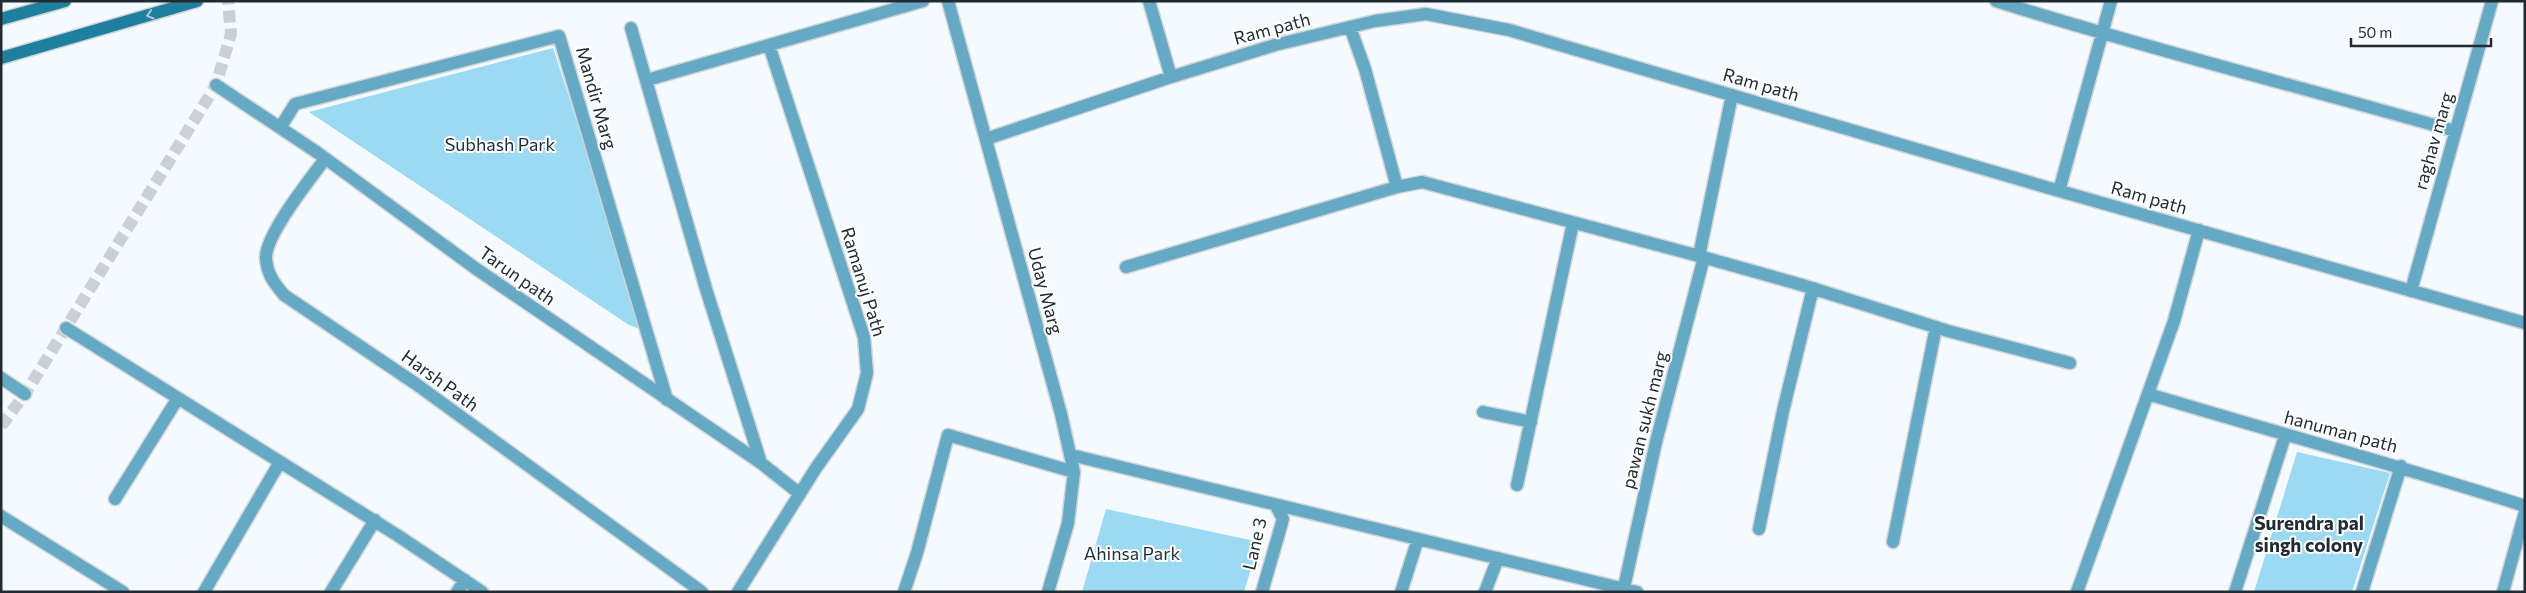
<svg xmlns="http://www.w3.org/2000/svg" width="2526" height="593" font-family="Commissioner,sans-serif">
  <rect width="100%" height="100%" fill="#f4fafd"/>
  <path fill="#9cd9f2" d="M553 48 645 331 629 325 309 112Z
    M2297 452 2390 473 2352 592H2254Z
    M1106 509 1259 542 1244 592H1082Z"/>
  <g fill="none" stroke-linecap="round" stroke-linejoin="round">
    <path stroke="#cad1d4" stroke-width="12" stroke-dasharray="12 6" stroke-linecap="butt" d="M1 426 25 394 216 85 231 34 228 1"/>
    <g stroke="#ced5d8" stroke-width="15">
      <path id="street" d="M948 1 1061 414 1074 472 1068 523 1048 592
        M1149 1 1171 77
        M1996 1C2148 49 2302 87 2455 131
        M631 28 706 289 761 463
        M647 80 923 1
        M216 85 318 153 475 268 761 463 800 494
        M280 128 295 104 559 36 667 400
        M986 139 1171 77 1275 45 1375 21 1426 14 1509 30 2049 188 2525 323
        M325 159C311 178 265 235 266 258 267 274 274 283 284 295L416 384 702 592
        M1397 187 1422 182 1699 256 1732 95
        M2059 191 2111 1
        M1699 256 1802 285 1948 331 2070 363
        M1126 267 1397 187 1365 69 1350 27
        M2411 291 2492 1
        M66 328 397 535 482 592
        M1 378 25 394
        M2148 394C2274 432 2400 466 2525 506
        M1483 412 1531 422
        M1071 455 1637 592
        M1517 485 1573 223
        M115 499 178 398
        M1 516 123 592
        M1759 529 1783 411 1813 288
        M1893 542 1936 327
        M204 592 280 462
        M331 592 375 520
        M457 592 465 580
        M738 592 816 468 858 409 867 373 864 337 769 45
        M904 592 917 553 948 435 1074 472
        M1262 592 1283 519 1276 506
        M1401 592 1418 539
        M1485 592 1498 558
        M1623 592 1656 442 1704 257
        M2077 592 2174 321 2199 230
        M2235 592 2285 436
        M2362 592 2401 466
        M2503 592 2525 512"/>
    </g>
    <g stroke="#ced5d8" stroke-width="15">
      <path id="secondary" d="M1 19 65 1
        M1 58 197 1"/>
    </g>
    <use href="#street" stroke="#65a9c4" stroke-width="12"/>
    <use href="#secondary" stroke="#1f7f9e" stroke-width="12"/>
  </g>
  <defs><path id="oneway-chevron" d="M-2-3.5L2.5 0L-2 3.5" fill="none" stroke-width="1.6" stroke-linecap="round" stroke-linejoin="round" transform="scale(1.25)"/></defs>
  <use stroke="#a5ccd8" href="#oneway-chevron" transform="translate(150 15) rotate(164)"/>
  <g text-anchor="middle" stroke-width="4" stroke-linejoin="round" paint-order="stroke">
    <g font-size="18" fill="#202c31" stroke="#fff">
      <text transform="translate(1272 29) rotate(-15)" y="6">Ram path</text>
      <text transform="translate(1761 85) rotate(16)" y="6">Ram path</text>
      <text transform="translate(596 98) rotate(74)" y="6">Mandir Marg</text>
      <text transform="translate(2434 141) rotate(-74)" y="6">raghav marg</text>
      <text transform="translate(2149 198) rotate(16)" y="6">Ram path</text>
      <text transform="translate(517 276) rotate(35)" y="6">Tarun path</text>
      <text transform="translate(863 282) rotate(73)" y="6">Ramanuj Path</text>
      <text transform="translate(1045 291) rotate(75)" y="6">Uday Marg</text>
      <text transform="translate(440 381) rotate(36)" y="6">Harsh Path</text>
      <text transform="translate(1645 420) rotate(-76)" y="6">pawan sukh marg</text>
      <text transform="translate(2341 432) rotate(15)" y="6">hanuman path</text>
      <text transform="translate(1255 544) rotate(-77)" y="6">Lane 3</text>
    </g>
    <g font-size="18" fill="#1a2e36" stroke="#fff">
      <text x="500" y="151">Subhash Park</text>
      <text x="1132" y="560">Ahinsa Park</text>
    </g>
    <g font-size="19" font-weight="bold" fill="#202c31" stroke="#fff">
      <text x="2309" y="530">Surendra pal<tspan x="2309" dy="22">singh colony</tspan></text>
    </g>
  </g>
  <rect width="2526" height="593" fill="none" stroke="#202c31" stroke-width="5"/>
  <path d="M2351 38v8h140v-8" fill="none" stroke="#202c31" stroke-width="2.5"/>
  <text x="2358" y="38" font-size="15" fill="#202c31" stroke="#ffffff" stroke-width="4" paint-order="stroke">50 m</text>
</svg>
